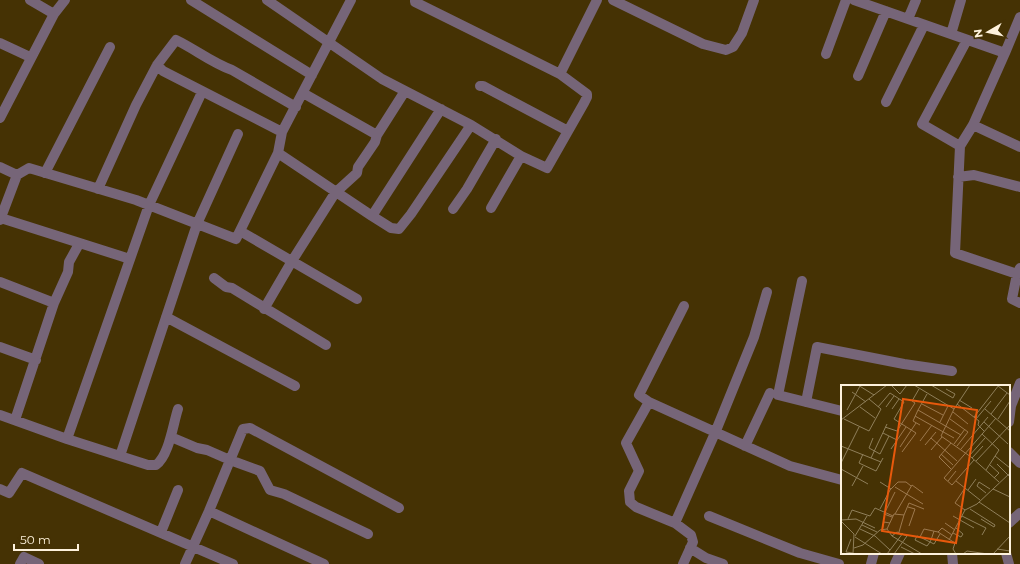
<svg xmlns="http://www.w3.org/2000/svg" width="1020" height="564" font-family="Montserrat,sans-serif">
  <rect width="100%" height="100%" fill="#453204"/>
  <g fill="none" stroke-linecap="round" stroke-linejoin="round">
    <path stroke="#766578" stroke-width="10" d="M30 0 54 14
      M191 0 312 75
      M267 0 382 79 471 125 521 156 547 168 584 103 587 97V94L560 74 415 2V0
      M613 0 703 44 726 50 733 47 742 33 754 0
      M854 0 1005 53
      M908 19 916 0
      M951 34 961 0
      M0 43 30 57
      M826 54 846 0
      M157 65 163 71 282 132
      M560 74 597 0
      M858 76 886 11
      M480 86H483L568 131
      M303 93 377 135
      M886 102 924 25
      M0 118 54 14 65 0
      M973 125 1020 147
      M960 146 922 124 967 40
      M278 153 372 216 391 228 399 229 411 214 471 125
      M0 167 17 175
      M45 173 110 47
      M958 177 974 175 1020 187
      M98 189 136 105 157 65 176 40C195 49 212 63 232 70L296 107
      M491 208 521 156
      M453 209 467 189 496 139
      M372 216 441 109
      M1 218 130 259
      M0 220 17 175 29 168 136 200 236 239 278 153 282 132 351 0
      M240 231 357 299
      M1020 268 1017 274 1012 299 1020 303
      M1017 274 955 253 960 146 973 125 1005 53 1020 17
      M214 278 226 287 232 288 326 345
      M802 281 778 395 842 411
      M0 282 54 303
      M684 306 639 395 649 402 790 466 842 480
      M264 309 292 261 335 193 357 173 358 167 375 142 377 135 405 91
      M166 317 295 386
      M0 347 36 360
      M649 402 626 443 639 471 629 491 630 502 636 507 675 523 691 535 693 542 683 564
      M806 402 817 347 904 364 952 371
      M0 415 67 439 149 205 202 92
      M15 420 54 303 68 272 69 262 79 244
      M1009 422 1011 406 1020 383
      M171 437 197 448 207 450 230 460 260 471 270 490 284 494 368 534
      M67 439 148 465H156C169 456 173 424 178 409
      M745 446 770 393
      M1009 452 1020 463
      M120 456 197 224 238 134
      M0 489 9 493 22 473 233 564
      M209 511 324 564
      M709 516 800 553 839 564
      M675 523 715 433 754 337 767 292
      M1009 523 1020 513
      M161 532 178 490
      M690 548 706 558 723 564
      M952 553 953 564
      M1006 553 1009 564
      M20 564 24 557 39 564
      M185 564 209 511 243 429 250 428 399 508
      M871 564 874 553
      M895 564 900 553"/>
  </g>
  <g transform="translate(841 385)">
    <rect width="169" height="169" fill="#453204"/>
    <path fill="none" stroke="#8f7f5a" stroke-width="1" d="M17 0 33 10M50 0 59 9 66 0M73 0 113 24 100 51 130 72 158 97M90 0 112 13 114 9 105 4M157 1 169 10M11 7 25 17M86 9 77 25 120 50M118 15 131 23M81 19 102 30M116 19 138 36 137 40 143 46M19 22 34 33M37 22 49 8 63 17 53 34 75 48 61 67M45 22 53 11M51 24 58 14M113 24 129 0M144 24 169 46M6 25 19 1M77 25 72 36 79 40M112 27 127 39M150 29 166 8M74 31 113 53M133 32 158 0M3 34 28 46 40 24 28 14M109 34 127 47 116 61M135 34 150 16M157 34 169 16M0 35 46 0M99 37 107 21M143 37 167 59M44 42 56 46 74 18 71 16 78 4M42 48 56 55M141 49 158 65 145 85M32 53 28 63 39 69 48 51M90 53 116 76M79 56 91 40M113 59 124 44M84 60 95 47M0 61 40 77M59 62 75 38M50 64 65 42M120 64 147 32M90 65 101 52M22 69 18 78 35 86 42 73M100 69 112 80M128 71 144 53M154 71 169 83M30 73 46 39M131 73 142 61M133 75 111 100 103 93 155 33M135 76 169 40M0 78 18 42M156 79 169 92M149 80 158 88 153 93M0 84 27 99M110 84 98 72 110 58M107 96 115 86M115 96 139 115M39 97 50 104M11 101 22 81M54 102 82 119M124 103 114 118 124 125M152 104 169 112M127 105 135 94M145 108 136 101 138 97 149 104M138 117 169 138M67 122 74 124 68 141M39 124 49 105 57 97H65L70 101M129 124 154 140 153 142M54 129 71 100 82 108M112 131 133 143M121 131 145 143 141 150M51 132 43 129 54 107M7 134 11 125 29 131 34 123 52 131M140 134 153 142M0 135 15 134 34 143M0 136 13 149 12 169M104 138 114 145M21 140 36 147M19 144 34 151 49 165M46 144 53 129 63 130 68 118 83 124M46 144 51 151 81 169M41 145 43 137 49 138M93 146 90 155 89 157 86 161 74 155 76 151 79 152 93 159 99 149M58 147 63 130M97 147 101 143 111 150M112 148 120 152 122 149 115 143M14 151 26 131M51 151 56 147 66 151 53 169M14 152 41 169M79 152 83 144 97 147 114 158 112 164 115 169M10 154 5 167 12 168M108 155 124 125 136 119 169 88M60 162 74 169M13 163 22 160 39 145 46 144M156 164 169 166M46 169 62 148M122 169 126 166 147 169M152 169 169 151"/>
    <path fill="#e8590c" fill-opacity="0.15" stroke="#e8590c" stroke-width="2" d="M62 14 136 25 115 158 41 146Z"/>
    <rect width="169" height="169" fill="none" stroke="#fef2dc" stroke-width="2"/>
  </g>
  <g transform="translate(988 32) rotate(261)" stroke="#453204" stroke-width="3" paint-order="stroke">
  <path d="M0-3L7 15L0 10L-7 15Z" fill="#fef2dc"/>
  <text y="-6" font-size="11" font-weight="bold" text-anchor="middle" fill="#fef2dc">N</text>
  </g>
  <path d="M14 544v6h64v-6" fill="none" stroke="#fef2dc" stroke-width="2"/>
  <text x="20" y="544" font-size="12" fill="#fef2dc" stroke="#453204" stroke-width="3" paint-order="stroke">50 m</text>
</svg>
